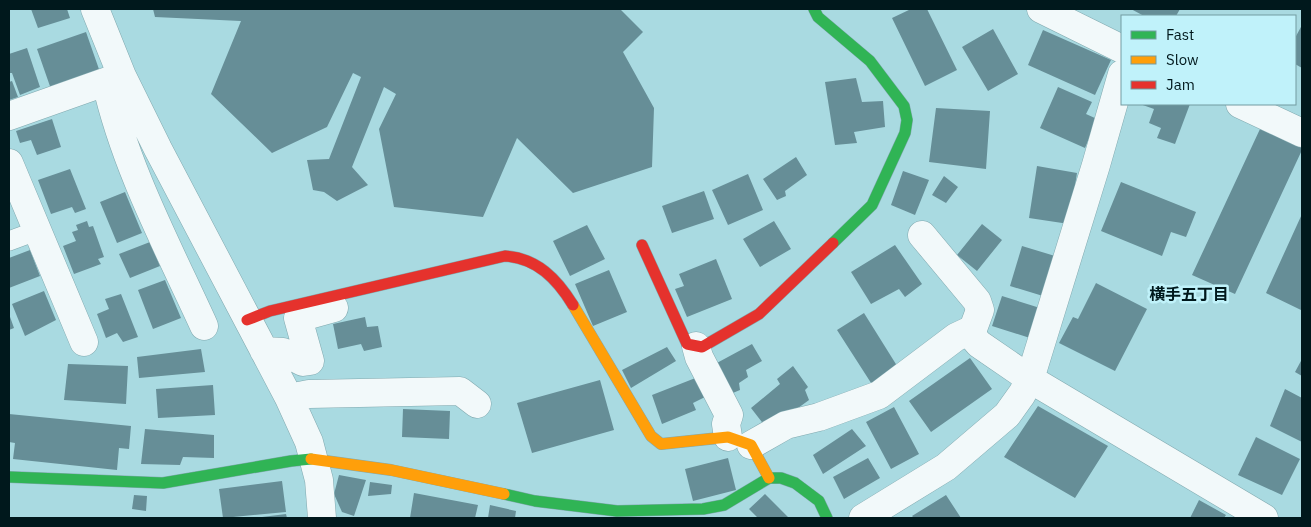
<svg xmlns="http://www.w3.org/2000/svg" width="1311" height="527" font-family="'IBM Plex Sans','Noto Sans JP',sans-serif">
  <rect width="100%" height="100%" fill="#a9dae1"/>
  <path fill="#668e97" d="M31 9H67L70 18 38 28Z
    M153 9H620L643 32 623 52 654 108 652 167 573 193 517 138 483 217 394 207 379 129 396 94 384 87 352 167 368 185 337 201 324 192 313 190 307 160 329 159 361 77 353 73 327 127 272 153 211 94 241 21 155 17Z
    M911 9H927L957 70 925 86 892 18Z
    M1131 9H1180L1176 16H1144Z
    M1302 25V68L1295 64V38Z
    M993 29 1018 74 988 91 962 47Z
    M1043 30 1111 60 1095 95 1028 65Z
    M86 32 101 75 52 92 37 49Z
    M27 48 40 87 20 95 12 73H9V54Z
    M856 78 862 102 883 101 885 127 854 132 857 143 835 145 825 82Z
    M12 81 18 97 9 100V82Z
    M1058 87 1092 102 1086 114 1097 119 1085 148 1040 128Z
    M1140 104H1190L1175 144 1157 138 1161 128 1149 123 1154 109Z
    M936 108 990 111 986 169 929 162Z
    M52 119 61 147 37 155 31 140 20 143 16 131Z
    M1260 129 1302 148V150L1235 294 1192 275Z
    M796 157 807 175 785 191 786 196 777 200 763 179Z
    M1037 166 1077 173 1069 224 1029 218Z
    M70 169 86 209 75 213 72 207 51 214 38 180Z
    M903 171 929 180 915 215 891 205Z
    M748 174 763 210 728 225 712 190Z
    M944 176 958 187 946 203 932 195Z
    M1121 182 1196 212 1186 237 1171 232 1162 256 1101 231Z
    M704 191 714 219 672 233 662 206Z
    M125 192 142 233 117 243 100 202Z
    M1302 214V306L1301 310 1266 293Z
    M87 221 89 227 93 226 104 257 98 259 101 264 74 274 63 246 76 241 72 232 78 230 76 225Z
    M774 221 791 249 760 267 743 239Z
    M982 224 1002 240 977 271 957 255Z
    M587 225 605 259 570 276 553 241Z
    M150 242 160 266 130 278 119 254Z
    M895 245 922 284 905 297 899 289 871 304 851 272Z
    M1022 246 1055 256 1043 296 1010 286Z
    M30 250 40 276 9 288V258Z
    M716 259 732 299 687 317 675 289 684 286 679 274Z
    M609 270 627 312 593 326 575 284Z
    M165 280 181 318 153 329 138 290Z
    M1096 283 1147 309 1115 371 1059 343 1073 317 1078 319Z
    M44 291 56 320 25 336 12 304Z
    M121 294 138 337 123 342 117 333 106 338 97 314 109 309 105 299Z
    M1002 296 1040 308 1030 338 992 326Z
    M864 313 899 369 873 386 837 330Z
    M9 314 14 328 9 330Z
    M365 317 367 327 378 326 382 347 364 351 361 344 338 349 333 324Z
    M752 344 762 361 746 370 748 377 739 383 740 390 728 395 715 364Z
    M667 347 676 361 631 388 622 370Z
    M201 349 205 372 139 378 137 357Z
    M970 358 992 389 931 432 909 401Z
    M1302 359V376L1295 372Z
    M68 364 128 366 126 404 64 400Z
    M793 366 808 387 805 390 809 400 768 430 751 408 780 384 777 379Z
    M698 377 707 396 693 403 696 410 662 424 652 395Z
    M600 380 614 430 532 453 517 403Z
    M213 385 215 415 158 418 156 389Z
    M1285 389 1302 398V442L1270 426Z
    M1038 406 1108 446 1075 498 1004 457Z
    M894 407 919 454 891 469 866 422Z
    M403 409 450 411 449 439 402 437Z
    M9 414 131 426 129 449 119 448 117 470 13 459 15 443 9 442Z
    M145 429 214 435V458L183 457 180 465 141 464Z
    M852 429 866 446 823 474 813 455Z
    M1256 437 1300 459 1282 495 1238 475Z
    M728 458 736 490 693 501 685 469Z
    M868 458 880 478 844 499 833 477Z
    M339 475 366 480 354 516 342 512 334 494Z
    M282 481 286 512 223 518 219 489Z
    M370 482 392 485 391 494 368 496Z
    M414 493 478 505 475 518H410Z
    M765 494 789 518H758L749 509Z
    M134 495 147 496 146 511 132 509Z
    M946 495 961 518H914L912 516Z
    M1199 500 1226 515 1224 518H1190Z
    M490 505 516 511 515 518H488Z
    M286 514 287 518H263L262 517Z"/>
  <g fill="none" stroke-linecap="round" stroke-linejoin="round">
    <g stroke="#81a9af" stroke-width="20">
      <path id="lane" d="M9 241 36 231"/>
    </g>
    <g stroke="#81a9af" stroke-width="29">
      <path id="street" d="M95 9 122 76 158 149 289 398 309 442 319 480 322 518
        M1041 9 1122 49
        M106 82C125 167 168 247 204 326
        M1240 104 1302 133
        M9 116 122 76
        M9 163 84 342
        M922 235 977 301 980 310 973 329V337L979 344 1030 379 1264 518
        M696 346 699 357 729 415 726 424 728 437
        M264 351 283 352 303 362 310 361 298 318 334 308
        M289 398 309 394 460 391 477 404
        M751 445 786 425 819 417 879 395 956 337 973 329
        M863 518 946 467 1007 415 1022 394 1030 379 1096 165 1122 74"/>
    </g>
    <g stroke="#81a9af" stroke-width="12">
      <path id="fast" d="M814 9 818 17 870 61 904 106 907 120 905 133 872 205 833 243
        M9 477 163 483 291 461 311 459
        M504 494 535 501 617 511 703 509 724 505 769 478H781L795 483 819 501 827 518"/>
    </g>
    <g stroke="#81a9af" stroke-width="12">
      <path id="slow" d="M573 305 651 436 661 444 728 437 751 445 769 478
        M311 459 391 470 504 494"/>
    </g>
    <g stroke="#81a9af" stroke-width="12">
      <path id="jam" d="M642 245 687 344 702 347 759 314 833 243
        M247 320 270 311 505 256C537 258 557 279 573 305"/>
    </g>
    <use href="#lane" stroke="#f2f9fa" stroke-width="19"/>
    <use href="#street" stroke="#f2f9fa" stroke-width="28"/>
    <use href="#fast" stroke="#30b455" stroke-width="11"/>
    <use href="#slow" stroke="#ff9f0a" stroke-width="11"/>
    <use href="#jam" stroke="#e5322d" stroke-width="11"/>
  </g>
  <g text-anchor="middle" stroke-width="5" stroke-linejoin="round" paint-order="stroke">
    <g font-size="16" font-weight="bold" fill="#00181c" stroke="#c0f2fa">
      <text x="1189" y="300">横手五丁目</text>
    </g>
  </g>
  <rect width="1311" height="527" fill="none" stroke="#00181c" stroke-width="20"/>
  <rect x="1121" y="15" width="175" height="90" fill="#c0f2fa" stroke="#739ba1"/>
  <rect x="1131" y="31" width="25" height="8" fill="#30b455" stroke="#739ba1"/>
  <text x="1166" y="40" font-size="15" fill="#00181c">Fast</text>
  <rect x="1131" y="56" width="25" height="8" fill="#ff9f0a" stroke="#739ba1"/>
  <text x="1166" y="65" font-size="15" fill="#00181c">Slow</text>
  <rect x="1131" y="81" width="25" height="8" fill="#e5322d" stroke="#739ba1"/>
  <text x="1166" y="90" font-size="15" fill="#00181c">Jam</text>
</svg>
